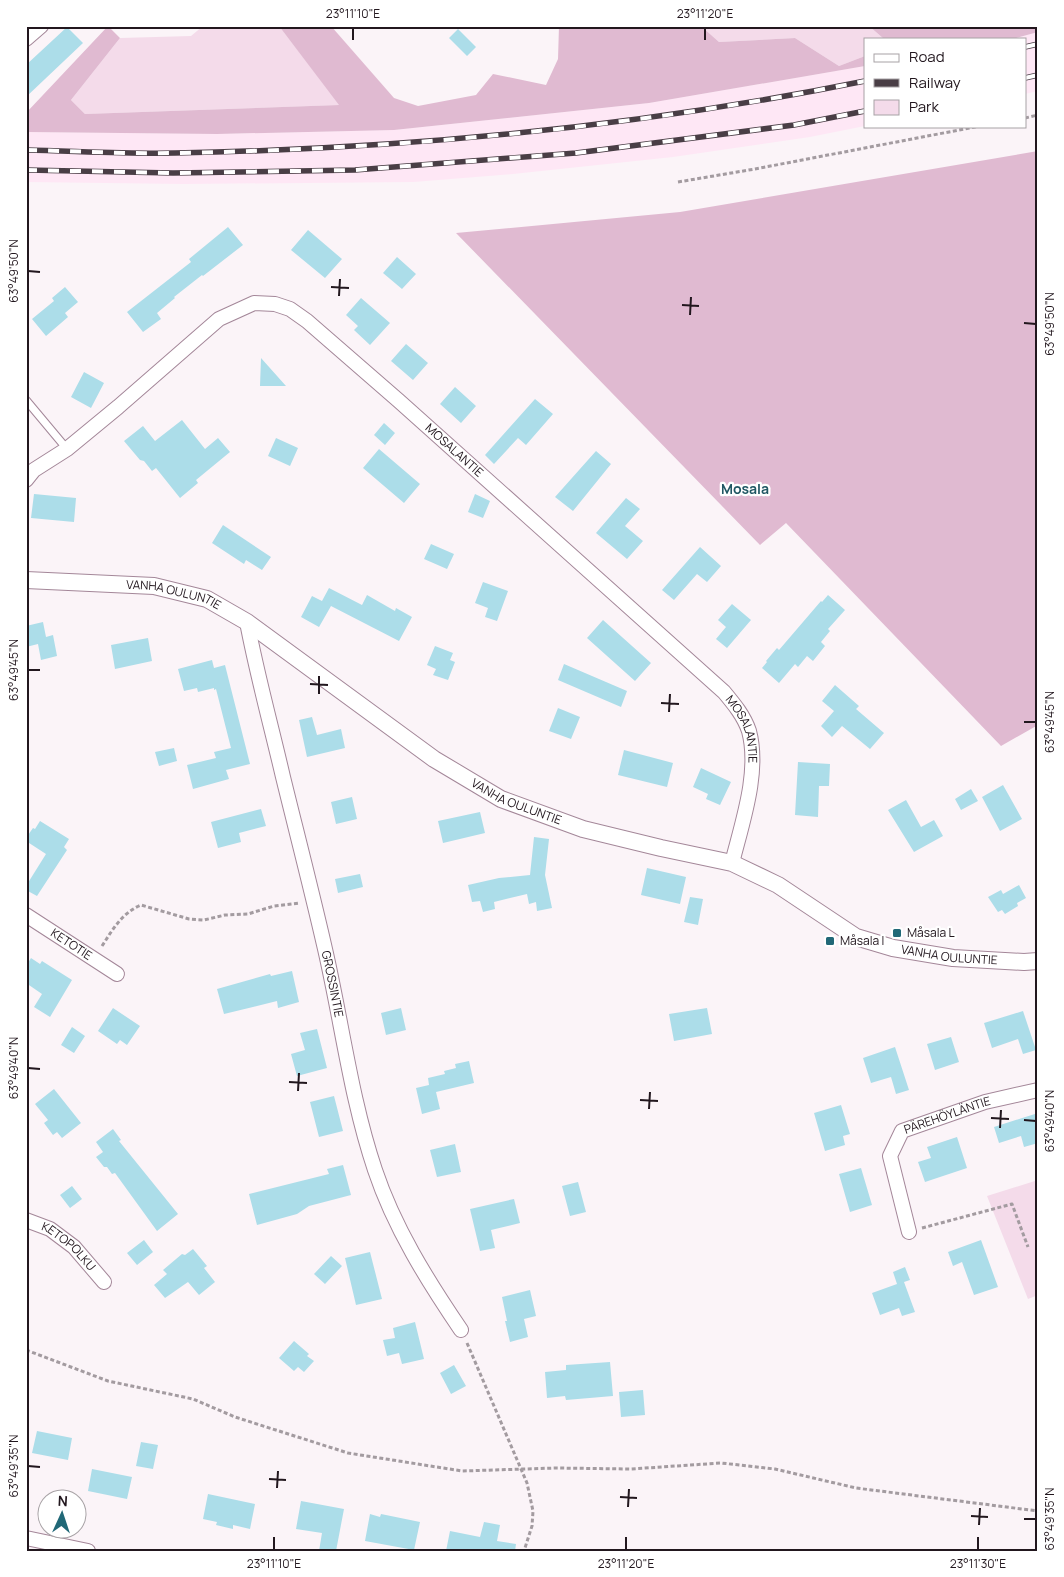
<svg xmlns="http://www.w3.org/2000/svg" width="1064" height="1577" font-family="Manrope,sans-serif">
  <rect width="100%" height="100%" fill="#fbf4f8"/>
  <path fill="#fee7f5" d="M1038 32V91L1025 94V39H1012Z
    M865 66V126L810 137 673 157 513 174 413 182 184 184 26 182V132L217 134 394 130 649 103Z"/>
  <path fill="#f4dbea" d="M203 26H279L340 105 85 114 71 100 120 38 191 36Z
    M701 26H869L884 39H865V56L839 66 795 38 719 42Z
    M1038 1180V1295L1028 1299 987 1196Z"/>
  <path fill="#e0bad1" d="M108 26 120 38 71 100 85 114 339 105 279 26H331L394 98 418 106 476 95 493 74 546 85 558 59 559 26H701L719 42 795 38 839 66 865 56V66L649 103 394 130 217 134 26 132V113Z
    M869 26H1038V32L1012 39H884Z
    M1038 151V725L1001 746 786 523 760 545 456 233 680 212Z"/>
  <path fill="#acdde9" d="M67 27 83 43 26 97V65Z
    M458 29 476 47 467 56 449 38Z
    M228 227 243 245 203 276 202 275 174 297 175 298 157 313 161 319 143 332 127 312 191 262 189 259Z
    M308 230 342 259 325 278 291 250Z
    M397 257 416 274 402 289 383 273Z
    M65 287 78 302 65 313 68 317 46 336 32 319 54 301 52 298Z
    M361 298 390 323 370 345 354 330 358 326 346 315Z
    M406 344 428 363 413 380 391 361Z
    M261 358 286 386H260Z
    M84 372 104 383 91 408 71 397Z
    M455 387 476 406 461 423 440 404Z
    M535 399 553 414 526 445 518 438 494 464 485 455Z
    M182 420 205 449 218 438 230 452 196 480 198 483 180 498 156 468 152 471 144 461 140 460 124 441 143 426 155 441Z
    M384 423 395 433 385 445 374 435Z
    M276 438 298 448 290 466 268 456Z
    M379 449 420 484 404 503 363 468Z
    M596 451 611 464 573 511 555 497Z
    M34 494 76 498 74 522 31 518Z
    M475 494 490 501 483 518 468 512Z
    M626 498 640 509 625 526 643 541 627 559 596 533Z
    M223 525 271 557 262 570 246 560 244 564 212 543Z
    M431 544 454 554 447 569 424 559Z
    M700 547 721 566 707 582 697 574 674 600 662 590Z
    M483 582 508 591 497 621 485 617 488 608 475 603Z
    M329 588 362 605 367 595 395 611 396 608 412 617 399 641 331 606 319 627 301 617 312 596 322 601Z
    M828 595 845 610 828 629 830 631 821 642 825 646 813 661 807 656 798 667 795 664 779 683 762 668 767 662 766 661 777 648 779 650 821 601 822 602Z
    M732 604 751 620 727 648 716 639 726 627 718 620Z
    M603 620 651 663 635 681 587 638Z
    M43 622 46 637 53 635 57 656 41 660 38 644 26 647V626Z
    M148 638 152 661 115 669 111 645Z
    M435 646 453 653 450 660 455 662 448 680 433 675 436 669 427 665Z
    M212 660 214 668 225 665 250 764 226 770 229 779 193 789 187 765 216 758 214 752 231 748 216 689 214 690V688L198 692 197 688 184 691 178 669Z
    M564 664 627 691 621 707 558 680Z
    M835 685 859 706 856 709 884 733 870 749 842 726 832 737 821 726 834 711 822 701Z
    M558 708 580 717 571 739 549 731Z
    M312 717 317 735 341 729 345 748 307 757 299 720Z
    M174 748 177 761 159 766 155 752Z
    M624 750 673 763 667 787 618 775Z
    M798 762 830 764 829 786H819L818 817 795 815Z
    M701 768 731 782 720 805 706 799 708 794 693 787Z
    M1003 785 1022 819 1000 831 982 797Z
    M971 789 978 801 961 810 955 799Z
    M352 797 357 819 336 824 331 802Z
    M906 800 921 827 934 820 943 836 914 852 888 810Z
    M261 809 266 826 239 833 241 842 218 848 211 822Z
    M480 812 485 833 443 843 438 821Z
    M40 821 69 839 64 847 67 850 37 896 26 890V886L46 854 26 841V838L33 828 35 829Z
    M534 837 549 839 545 875 552 908 537 911 536 902 529 904 527 894 494 902 495 909 483 912 480 901 472 902 468 885 499 878 530 875Z
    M647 868 686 877 680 904 641 895Z
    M360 874 363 887 338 893 335 879Z
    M1019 885 1026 898 1017 903 1018 906 1005 914 1002 910 998 912 988 897 1001 890 1003 894Z
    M690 897 703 899 698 925 684 922Z
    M31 958 40 964 42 961 72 980 50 1017 34 1007 42 994 26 983V966Z
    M292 971 299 1002 278 1008 277 1001 224 1014 217 989 270 974 271 976Z
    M113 1008 140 1026 127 1045 120 1040 117 1044 98 1031Z
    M401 1008 406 1030 386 1035 381 1013Z
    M707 1008 712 1034 674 1041 669 1014Z
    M1023 1011 1036 1050 1023 1054 1018 1039 992 1048 984 1023Z
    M72 1027 85 1036 74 1053 61 1045Z
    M317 1029 327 1068 297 1076 291 1054 305 1050 300 1033Z
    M951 1037 959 1062 935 1070 927 1044Z
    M895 1047 909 1090 896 1094 891 1077 871 1083 863 1058Z
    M469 1061 474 1083 436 1092 440 1109 422 1114 416 1088 429 1085 428 1078 445 1074 444 1071 456 1068 455 1064Z
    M54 1089 81 1123 62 1138 57 1132 53 1135 44 1123 48 1120 35 1104Z
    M334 1096 343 1131 319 1137 310 1102Z
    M841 1105 850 1134 843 1136 845 1145 825 1151 814 1113Z
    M1038 1113V1143L1024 1147 1021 1136 999 1143 994 1127Z
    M113 1129 121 1140 119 1141 178 1214 157 1231 115 1173 112 1174 107 1167H104L96 1157 103 1152 96 1142Z
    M957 1137 967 1168 925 1182 918 1162 931 1158 927 1147Z
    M455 1144 461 1172 437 1177 430 1150Z
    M343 1165 351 1195 309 1206 297 1214 257 1225 249 1194 329 1174 327 1169Z
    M861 1168 872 1205 850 1212 839 1174Z
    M578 1182 586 1212 570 1216 562 1186Z
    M72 1186 82 1199 70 1208 60 1195Z
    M514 1199 520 1223 491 1230 495 1248 480 1251 470 1209Z
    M144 1240 153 1252 137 1265 127 1253Z
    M981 1240 998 1287 974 1295 962 1262 953 1266 948 1252Z
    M193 1249 207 1266 204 1268 215 1282 199 1295 188 1282 165 1298 154 1285 167 1274 163 1270 182 1254 185 1255Z
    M370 1252 382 1299 356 1305 345 1258Z
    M331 1256 342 1266 325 1284 314 1274Z
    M905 1267 910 1280 904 1282 915 1312 902 1316 899 1308 880 1315 872 1293 897 1284 893 1272Z
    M530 1290 536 1316 524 1319 528 1337 510 1342 505 1321H507L502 1297Z
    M415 1322 424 1359 402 1364 399 1353 387 1356 383 1340 395 1338 393 1328Z
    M294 1341 309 1354 307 1356 314 1361 304 1372 298 1367 294 1371 279 1358Z
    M610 1362 613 1396 566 1400 565 1396 547 1398 545 1372 566 1370V1365Z
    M454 1365 466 1386 451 1394 440 1373Z
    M643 1390 645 1415 621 1417 619 1392Z
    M37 1431 72 1438 68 1460 32 1453Z
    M141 1442 158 1445 153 1469 136 1466Z
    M92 1469 132 1477 127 1499 88 1491Z
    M208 1494 255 1504 250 1529 233 1525V1529L216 1525 217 1522 203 1519Z
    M301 1501 344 1509 336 1551H319L322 1533 296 1529Z
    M370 1514 380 1517 381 1514 420 1522 414 1550 365 1541Z
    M484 1522 500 1525 497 1541 516 1544 515 1551H446L450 1531 480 1537Z"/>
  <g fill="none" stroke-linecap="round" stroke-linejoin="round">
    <g stroke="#a48799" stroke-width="9">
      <path id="service" d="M26 400 67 449"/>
    </g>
    <g stroke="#a48799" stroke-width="16">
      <g id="minor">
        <path d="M26 39 41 26"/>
        <path id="s1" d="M26 480 34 470 67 449 118 407 219 319 254 303 275 304 290 309 307 321 399 401 724 692C734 704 744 716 749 731 760 772 742 823 732 863"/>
        <path id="s2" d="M247 622C257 675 271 725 283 777 297 834 312 892 325 949 342 1023 351 1099 375 1170 394 1227 427 1280 461 1330"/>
        <path id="s3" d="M26 915 117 974"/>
        <path id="s4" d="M26 1220 50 1229 74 1247 104 1282"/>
        <path id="s5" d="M909 1232 890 1156 902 1131 985 1102 1038 1090"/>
        <path d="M26 1538 88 1551"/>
      </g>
    </g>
    <g stroke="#a48799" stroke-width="18">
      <g id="tertiary">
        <path id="s6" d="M26 580 154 586 207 599 247 622 434 759 501 799 583 829 661 848 732 863 778 885 856 937 893 948 953 958 1024 962 1038 961"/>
      </g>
    </g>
    <path stroke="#a39ba0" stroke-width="3" stroke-dasharray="4 2.5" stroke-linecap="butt" d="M1025 118 1038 115
      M678 182 755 169 980 126
      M102 946C113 929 122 913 141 905L189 919 204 920 225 915 248 914 274 906 300 903
      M922 1228 1012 1204 1028 1247
      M467 1343 527 1483 533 1511 532 1526 524 1551
      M26 1350 108 1381 193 1399 235 1417 348 1453 462 1471 556 1468 631 1469 721 1463 775 1469 856 1488 1038 1511"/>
    <use href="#service" stroke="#fff" stroke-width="7"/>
    <use href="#minor" stroke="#fff" stroke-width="14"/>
    <use href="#tertiary" stroke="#fff" stroke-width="16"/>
    <g stroke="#493e45" stroke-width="5.5">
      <path id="rail" d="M1025 47 1038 44
        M1025 78 1038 75
        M26 150C76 151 125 154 175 153 407 149 637 127 865 81
        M26 170 173 173 355 170 576 153 794 125 865 111"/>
    </g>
    <use href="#rail" stroke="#fff" stroke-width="4" stroke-dasharray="11" stroke-linecap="butt"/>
  </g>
  <path fill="none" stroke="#22171e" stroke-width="2" d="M353 40V28M705 40V28M28 271 40 272M331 287 349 288M339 296 340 279M682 305 699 306M690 315 691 297M1024 323 1036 324M28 670H40M310 684 328 685M319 694V676M661 703 679 704M669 712 670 694M1024 722H1036M28 1068 40 1069M289 1082 307 1083M298 1091 299 1073M640 1100 658 1101M649 1109 650 1092M991 1118 1009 1119M1024 1120 1036 1121M1000 1128 1001 1110M28 1466 40 1467M269 1479 286 1480M277 1488 278 1471M620 1497 637 1498M628 1507 629 1489M971 1516 988 1517M1024 1519H1036M979 1525 980 1508M274 1550V1537M626 1550V1537M978 1550V1537"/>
  <g fill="#216877" stroke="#fff" stroke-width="2">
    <rect x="892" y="928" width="10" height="10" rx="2.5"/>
    <rect x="825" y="936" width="10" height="10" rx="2.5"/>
  </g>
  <g text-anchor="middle" stroke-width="4.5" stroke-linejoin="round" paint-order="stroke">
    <g font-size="12" fill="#22171e" stroke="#fff">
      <text dy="4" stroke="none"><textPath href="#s1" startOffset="544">MOSALANTIE</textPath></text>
      <text dy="4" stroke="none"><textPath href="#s6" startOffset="149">VANHA OULUNTIE</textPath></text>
      <text dy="4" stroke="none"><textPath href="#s1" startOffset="949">MOSALANTIE</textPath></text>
      <text dy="4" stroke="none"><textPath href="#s6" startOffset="554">VANHA OULUNTIE</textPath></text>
      <text dy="4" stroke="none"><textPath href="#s3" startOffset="54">KETOTIE</textPath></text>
      <text dy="4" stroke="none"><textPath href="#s6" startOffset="1019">VANHA OULUNTIE</textPath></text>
      <text dy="4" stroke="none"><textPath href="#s2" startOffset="372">GROSSINTIE</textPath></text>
      <text dy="4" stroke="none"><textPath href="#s5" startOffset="154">PÄREHÖYLÄNTIE</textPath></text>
      <text dy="4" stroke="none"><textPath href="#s4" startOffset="51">KETOPOLKU</textPath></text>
    </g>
    <g font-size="12" fill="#22171e" stroke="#fff" text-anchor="start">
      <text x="907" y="937">Måsala L</text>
      <text x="840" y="945">Måsala I</text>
    </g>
    <g font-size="14" font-weight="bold" fill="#205763" stroke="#fff">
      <text x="745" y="494">Mosala</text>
    </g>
  </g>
  <rect width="1064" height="1577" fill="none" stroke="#ffffff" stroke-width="55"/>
  <rect x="864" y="38" width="162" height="90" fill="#ffffff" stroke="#a7a2a5"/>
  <rect x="874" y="54" width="25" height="8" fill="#ffffff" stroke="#a7a2a5"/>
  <text x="909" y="62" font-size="15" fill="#22171e">Road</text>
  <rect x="874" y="79" width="25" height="8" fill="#493e45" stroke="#a7a2a5"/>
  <text x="909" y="88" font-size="15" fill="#22171e">Railway</text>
  <rect x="874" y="100" width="25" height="15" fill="#f4dbea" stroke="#a7a2a5"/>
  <text x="909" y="112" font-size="15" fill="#22171e">Park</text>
  <g transform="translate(62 1514) rotate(3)"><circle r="24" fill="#ffffff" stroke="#a7a2a5"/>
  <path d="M0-4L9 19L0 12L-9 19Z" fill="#216877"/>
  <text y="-8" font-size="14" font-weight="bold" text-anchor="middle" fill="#22171e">N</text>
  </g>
  <rect x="28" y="28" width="1008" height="1522" fill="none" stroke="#22171e" stroke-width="2"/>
  <g font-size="12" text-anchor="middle" fill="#22171e">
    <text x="353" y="18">23°11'10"E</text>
    <text x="705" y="18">23°11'20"E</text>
    <text transform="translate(14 271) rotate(-90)" y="4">63°49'50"N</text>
    <text transform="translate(1050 324) rotate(-90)" y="4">63°49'50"N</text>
    <text transform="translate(14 670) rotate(-90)" y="4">63°49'45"N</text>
    <text transform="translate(1050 722) rotate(-90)" y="4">63°49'45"N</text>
    <text transform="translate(14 1068) rotate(-90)" y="4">63°49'40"N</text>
    <text transform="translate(1050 1121) rotate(-90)" y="4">63°49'40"N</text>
    <text transform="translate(14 1466) rotate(-90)" y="4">63°49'35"N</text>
    <text transform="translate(1050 1519) rotate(-90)" y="4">63°49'35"N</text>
    <text x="274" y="1568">23°11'10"E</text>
    <text x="626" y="1568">23°11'20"E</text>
    <text x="978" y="1568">23°11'30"E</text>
  </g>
</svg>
